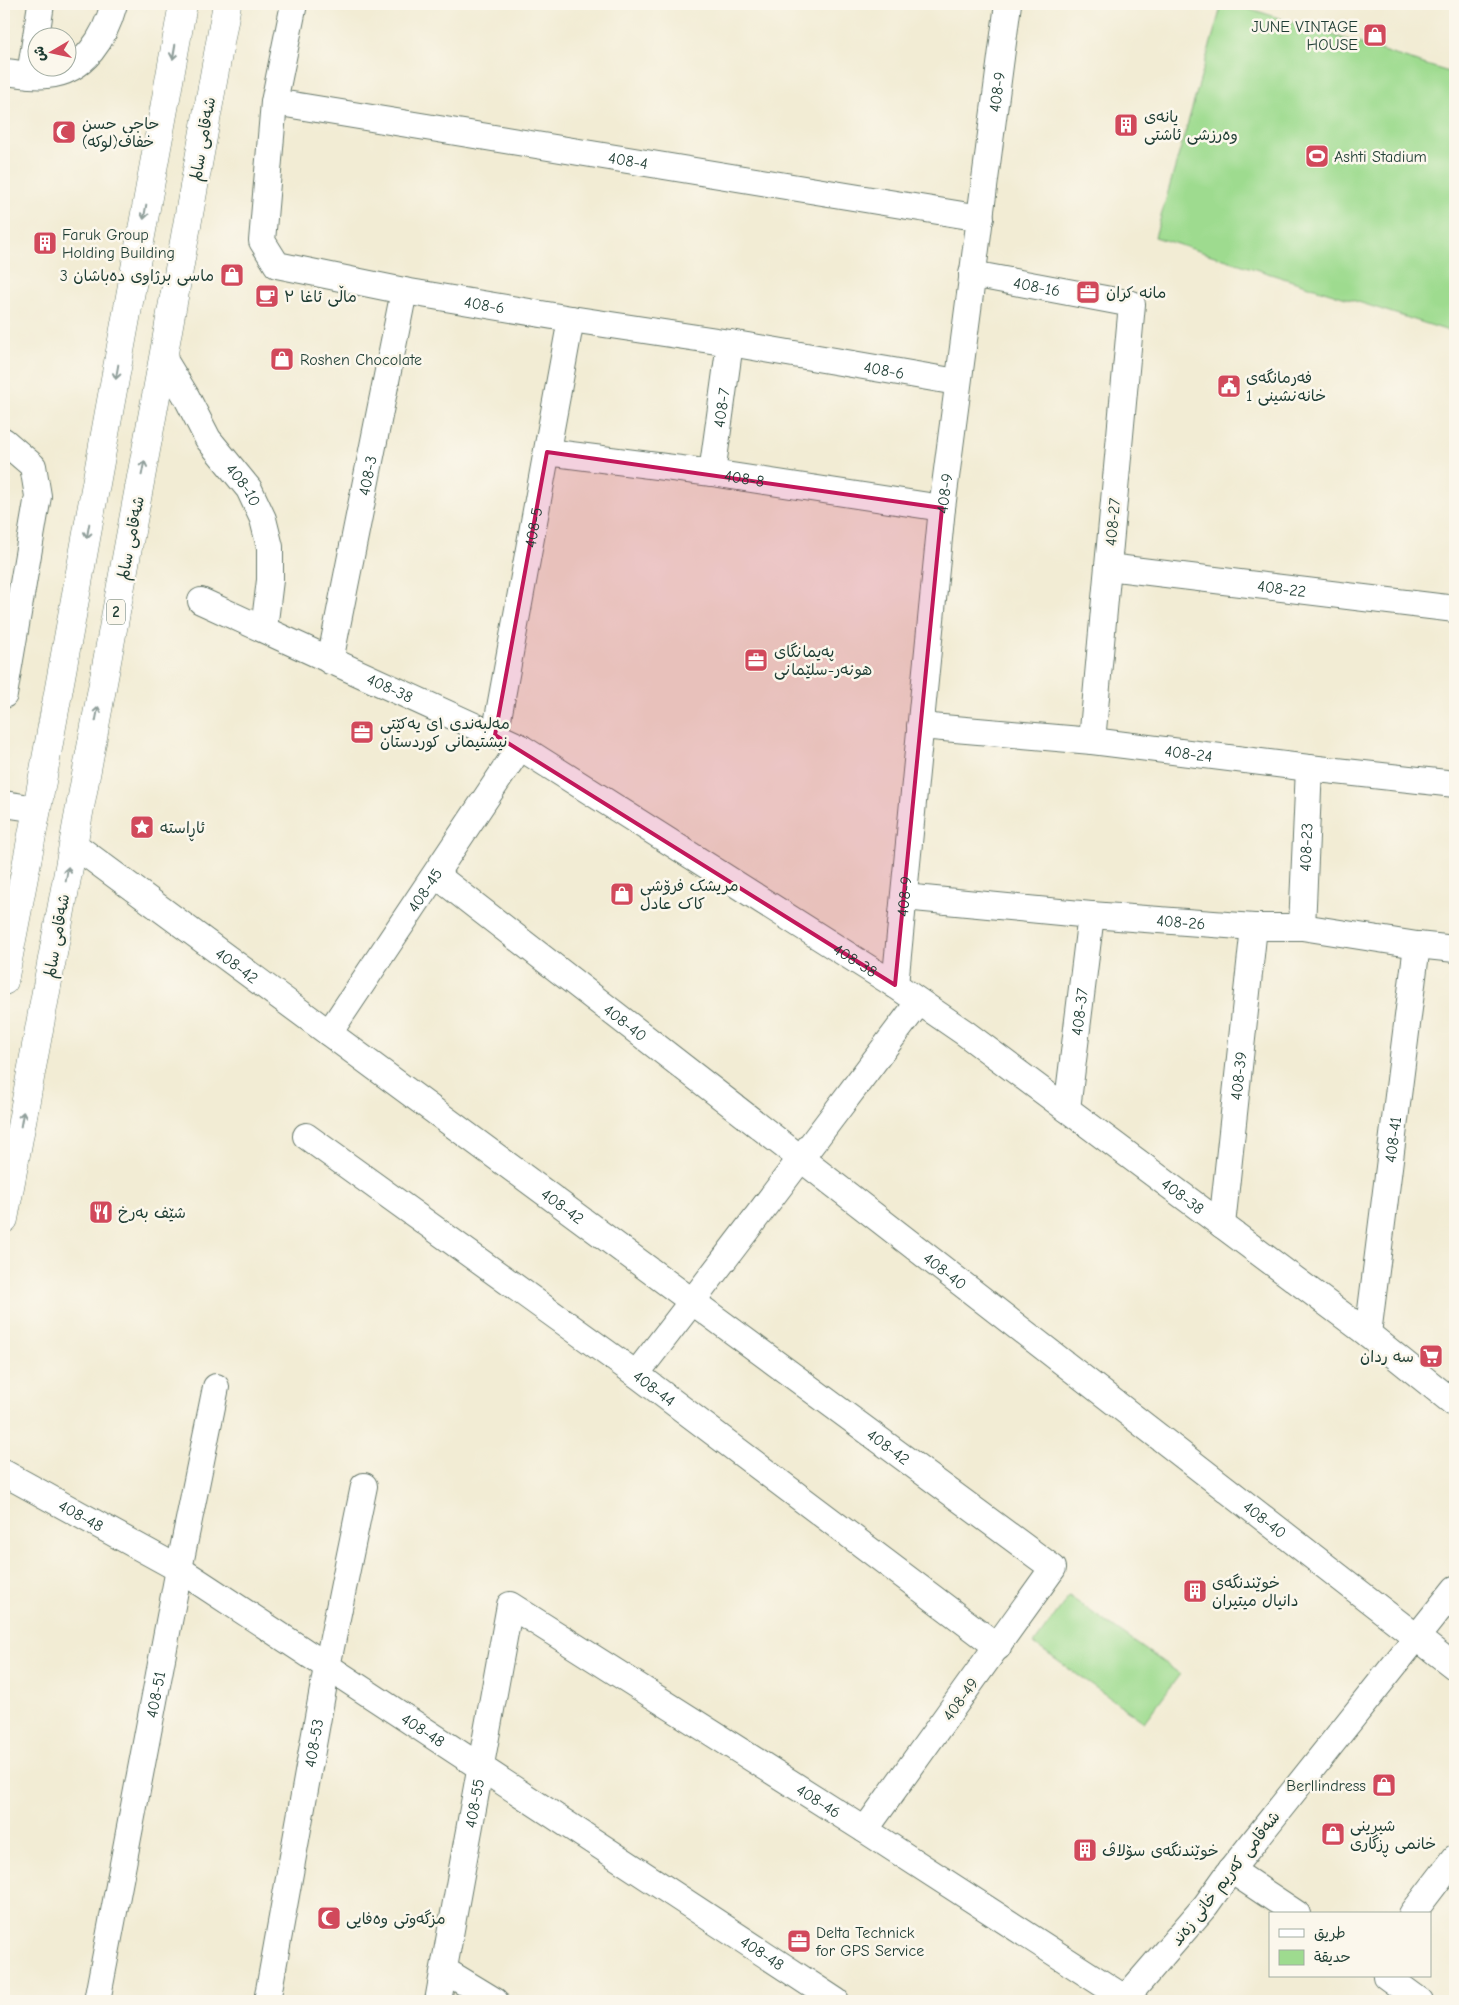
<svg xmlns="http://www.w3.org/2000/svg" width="1459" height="2005" font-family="'Comic Neue','Playpen Sans Arabic',sans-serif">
  <rect width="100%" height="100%" fill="#fbf7ec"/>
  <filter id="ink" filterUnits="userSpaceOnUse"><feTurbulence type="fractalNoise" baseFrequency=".02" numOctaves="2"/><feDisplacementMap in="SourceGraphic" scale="10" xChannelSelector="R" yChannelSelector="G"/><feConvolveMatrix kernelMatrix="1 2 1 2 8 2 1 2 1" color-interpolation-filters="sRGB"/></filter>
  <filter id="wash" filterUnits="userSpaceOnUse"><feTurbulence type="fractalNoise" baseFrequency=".0096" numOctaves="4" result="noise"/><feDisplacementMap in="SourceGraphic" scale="20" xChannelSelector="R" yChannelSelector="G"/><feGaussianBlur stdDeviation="1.12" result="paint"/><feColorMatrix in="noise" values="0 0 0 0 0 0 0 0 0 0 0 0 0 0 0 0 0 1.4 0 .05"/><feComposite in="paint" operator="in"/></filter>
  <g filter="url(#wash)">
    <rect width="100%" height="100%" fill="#f2ecd4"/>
    <path fill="#9edb8f" stroke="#5e8c62" d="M1222 4H1235L1455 74V333L1155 237Z
      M1069 1596 1180 1674 1144 1722 1034 1644Z"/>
  </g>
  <g filter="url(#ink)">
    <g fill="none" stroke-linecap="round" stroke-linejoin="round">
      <g stroke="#697a6c" stroke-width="28">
        <g id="minor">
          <path id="s1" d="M294 4 274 102 262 241 277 265 404 291 571 319 730 343 957 382"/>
          <path d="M4 72C18 73 33 77 47 75 85 72 105 37 114 4"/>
          <path d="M30 75 41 4"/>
          <path id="s2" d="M274 102 981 218"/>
          <path id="s3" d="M972 274 1132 304 1092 741"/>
          <path id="s4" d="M163 358 186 396 208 439 249 489 263 519 270 547V580L264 629"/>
          <path d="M4 441 33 466 38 496 4 695"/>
          <path id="s5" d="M547 452 712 473 942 508"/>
          <path id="s6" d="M712 473 730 343"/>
          <path id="s7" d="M1108 567 1455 609"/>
          <path id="s8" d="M201 601 520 747 895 985 965 1033 1368 1334 1455 1404"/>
          <path id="s9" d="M330 661 404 291"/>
          <path id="s10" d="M920 726 1092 741 1309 768 1455 784"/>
          <path id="s11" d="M495 735 571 319"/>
          <path d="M4 804 37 809"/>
          <path id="s12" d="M73 844 1053 1568 865 1830"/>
          <path id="s13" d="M436 875 1455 1667"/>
          <path id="s14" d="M904 897 1091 915 1254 927H1302L1417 945 1455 949"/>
          <path id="s15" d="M1302 927 1309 768"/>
          <path id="s16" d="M895 985 942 508 1008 4"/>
          <path id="s17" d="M329 1033 520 747"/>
          <path id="s18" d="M1067 1109 1091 915"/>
          <path id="s19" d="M306 1136 636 1374 998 1647"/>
          <path id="s20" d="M1222 1225 1254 927"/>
          <path id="s21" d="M1368 1334 1417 945"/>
          <path d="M636 1374C732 1251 825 1126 919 1002"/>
          <path id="s22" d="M4 1473 179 1569 836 2001"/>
          <path d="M1231 1870 1297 1914"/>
          <path d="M1412 1914 1455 1858"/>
          <path d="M444 1970 495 2001"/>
          <path d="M1386 1976 1420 2001"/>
          <path id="s23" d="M97 2001 179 1569 216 1387"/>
          <path id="s24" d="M267 2001 327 1667 364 1486"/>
          <path id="s25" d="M438 2001 510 1605 865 1830 1129 2001"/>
          <path d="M1123 2001 1206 1905 1231 1870 1455 1589"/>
        </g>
      </g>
      <g stroke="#697a6c" stroke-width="29">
        <path id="major" d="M4 981 37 809 183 4
          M4 1219 163 358 227 4"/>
      </g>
      <use href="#minor" stroke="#fff" stroke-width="26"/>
      <use href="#major" stroke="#fff" stroke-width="28"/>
    </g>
    <defs><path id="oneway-shaft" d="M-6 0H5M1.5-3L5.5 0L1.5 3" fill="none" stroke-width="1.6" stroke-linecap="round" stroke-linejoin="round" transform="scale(1.25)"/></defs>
    <g stroke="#8f9e9a">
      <use href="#oneway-shaft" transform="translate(174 52) rotate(100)"/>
      <use href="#oneway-shaft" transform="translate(145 212) rotate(100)"/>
      <use href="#oneway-shaft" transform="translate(117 372) rotate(100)"/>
      <use href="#oneway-shaft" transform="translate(143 468) rotate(-79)"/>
      <use href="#oneway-shaft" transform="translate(88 531) rotate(100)"/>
      <use href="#oneway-shaft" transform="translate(97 714) rotate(-79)"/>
      <use href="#oneway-shaft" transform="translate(67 874) rotate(-80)"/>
      <use href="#oneway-shaft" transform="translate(22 1119) rotate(-80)"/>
    </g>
  </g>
  <path fill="#c2185b" fill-opacity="0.2" stroke="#c2185b" stroke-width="4" stroke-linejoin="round" d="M547 452 942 508 895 985 495 735Z"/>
  <defs>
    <g id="shop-square" transform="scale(1.25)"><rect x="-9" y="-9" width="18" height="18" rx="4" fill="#d1495b" stroke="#fbf7ec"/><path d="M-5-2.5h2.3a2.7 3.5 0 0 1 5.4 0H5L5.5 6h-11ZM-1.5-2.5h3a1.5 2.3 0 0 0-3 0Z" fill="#fff"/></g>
    <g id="building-square" transform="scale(1.25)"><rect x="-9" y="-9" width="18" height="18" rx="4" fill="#d1495b" stroke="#fbf7ec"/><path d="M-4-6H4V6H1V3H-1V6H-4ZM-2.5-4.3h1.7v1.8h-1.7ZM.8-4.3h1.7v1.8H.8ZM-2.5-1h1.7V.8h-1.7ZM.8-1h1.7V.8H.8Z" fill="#fff"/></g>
    <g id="mosque-square" transform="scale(1.25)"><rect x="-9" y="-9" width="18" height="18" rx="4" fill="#d1495b" stroke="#fbf7ec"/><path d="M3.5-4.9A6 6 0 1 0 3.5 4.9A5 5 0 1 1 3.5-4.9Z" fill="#fff"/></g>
    <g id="stadium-square" transform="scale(1.25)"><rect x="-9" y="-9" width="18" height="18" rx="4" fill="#d1495b" stroke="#fbf7ec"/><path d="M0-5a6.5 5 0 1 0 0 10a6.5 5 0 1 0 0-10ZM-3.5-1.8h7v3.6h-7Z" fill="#fff"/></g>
    <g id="office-square" transform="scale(1.25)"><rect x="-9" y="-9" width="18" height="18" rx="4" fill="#d1495b" stroke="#fbf7ec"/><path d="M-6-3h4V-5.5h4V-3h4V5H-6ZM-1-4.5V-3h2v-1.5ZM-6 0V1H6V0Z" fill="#fff"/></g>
    <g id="cafe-square" transform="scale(1.25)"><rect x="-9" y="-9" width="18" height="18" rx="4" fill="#d1495b" stroke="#fbf7ec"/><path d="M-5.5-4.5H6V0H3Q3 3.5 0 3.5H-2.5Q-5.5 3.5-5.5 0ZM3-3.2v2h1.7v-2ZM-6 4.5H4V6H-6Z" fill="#fff"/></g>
    <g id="civic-square" transform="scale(1.25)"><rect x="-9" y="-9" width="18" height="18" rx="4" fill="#d1495b" stroke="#fbf7ec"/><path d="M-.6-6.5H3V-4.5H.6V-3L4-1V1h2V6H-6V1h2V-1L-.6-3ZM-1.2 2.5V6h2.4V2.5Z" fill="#fff"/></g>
    <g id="sight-square" transform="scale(1.25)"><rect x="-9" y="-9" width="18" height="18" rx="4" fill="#d1495b" stroke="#fbf7ec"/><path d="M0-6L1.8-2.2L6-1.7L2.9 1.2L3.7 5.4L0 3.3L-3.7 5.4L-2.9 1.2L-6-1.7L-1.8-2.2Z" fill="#fff"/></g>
    <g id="restaurant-square" transform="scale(1.25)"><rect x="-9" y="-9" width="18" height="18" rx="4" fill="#d1495b" stroke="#fbf7ec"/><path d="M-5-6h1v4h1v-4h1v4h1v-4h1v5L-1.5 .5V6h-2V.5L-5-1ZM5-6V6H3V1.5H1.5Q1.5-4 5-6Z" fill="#fff"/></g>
    <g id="supermarket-square" transform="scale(1.25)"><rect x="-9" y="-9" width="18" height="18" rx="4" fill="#d1495b" stroke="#fbf7ec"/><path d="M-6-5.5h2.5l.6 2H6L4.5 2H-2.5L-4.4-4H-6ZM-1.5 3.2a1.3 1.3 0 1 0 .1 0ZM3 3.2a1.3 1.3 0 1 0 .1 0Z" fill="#fff"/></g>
  </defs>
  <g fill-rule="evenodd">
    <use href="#shop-square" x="1375" y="35"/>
    <use href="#building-square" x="1126" y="125"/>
    <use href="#mosque-square" x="64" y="132"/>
    <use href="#stadium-square" x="1317" y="156"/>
    <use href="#building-square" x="45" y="243"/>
    <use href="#shop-square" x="232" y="275"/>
    <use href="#office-square" x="1088" y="292"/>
    <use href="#cafe-square" x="267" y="296"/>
    <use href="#shop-square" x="282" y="359"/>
    <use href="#civic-square" x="1229" y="386"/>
    <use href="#office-square" x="756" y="660"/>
    <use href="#office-square" x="362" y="732"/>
    <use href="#sight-square" x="142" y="827"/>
    <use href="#shop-square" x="622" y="894"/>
    <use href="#restaurant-square" x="101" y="1212"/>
    <use href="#supermarket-square" x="1431" y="1356"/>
    <use href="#building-square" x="1195" y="1591"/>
    <use href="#shop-square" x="1384" y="1785"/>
    <use href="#shop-square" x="1333" y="1834"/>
    <use href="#building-square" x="1085" y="1850"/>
    <use href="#mosque-square" x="329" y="1918"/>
    <use href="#office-square" x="799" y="1941"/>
  </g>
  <g text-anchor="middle" stroke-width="5" stroke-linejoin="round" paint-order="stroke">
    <rect fill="#fbf7ec" stroke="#61756b" stroke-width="1" x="107" y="599.5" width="18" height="25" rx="4"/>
    <g font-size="15" font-weight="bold" fill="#1f3d34">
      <text x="116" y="617">2</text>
    </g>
    <g font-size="16" fill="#1f3d34" stroke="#fbf7ec" text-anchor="start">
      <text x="1358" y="32" text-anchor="end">JUNE VINTAGE<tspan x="1358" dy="18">HOUSE</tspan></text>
      <text x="1144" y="122">یانەی<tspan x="1144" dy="18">وەرزشی ئاشتی</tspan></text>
      <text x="82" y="129">حاجی حسن<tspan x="82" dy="18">(لوکه)خفاف</tspan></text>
      <text x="1334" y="162">Ashti Stadium</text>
      <text x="62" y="240">Faruk Group<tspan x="62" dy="18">Holding Building</tspan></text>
      <text x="214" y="281" text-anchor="end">ماسی برژاوی دەباشان 3</text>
      <text x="1106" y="298">مانه كران</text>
      <text x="284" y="302">ماڵی ئاغا ۲</text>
      <text x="300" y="365">Roshen Chocolate</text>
      <text x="1246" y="383">فەرمانگەی<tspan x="1246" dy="18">خانەنشینی 1</tspan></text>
      <text x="774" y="657">پەیمانگای<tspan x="774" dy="18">هونەر-سلێمانی</tspan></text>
      <text x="380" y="729">مەلبەندی ١ی یەکێتی<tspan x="380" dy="18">نیشتیمانی کوردستان</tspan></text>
      <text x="160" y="833">ئاڕاستە</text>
      <text x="640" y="891">مریشک فرۆشی<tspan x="640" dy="18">کاک عادل</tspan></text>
      <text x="118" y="1218">شێف بەرخ</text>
      <text x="1414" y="1362" text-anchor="end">سه ردان</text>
      <text x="1212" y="1588">خوێندنگەی<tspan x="1212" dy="18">دانیال میتیران</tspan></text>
      <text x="1366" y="1791" text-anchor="end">Berllindress</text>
      <text x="1350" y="1831">شیرینی<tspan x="1350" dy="18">خانمی ڕزگاری</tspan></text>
      <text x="1102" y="1856">خوێندنگەی سۆلاڤ</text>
      <text x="346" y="1924">مزگەوتی وەفایی</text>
      <text x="816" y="1938">Delta Technick<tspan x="816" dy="18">for GPS Service</tspan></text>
    </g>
    <g font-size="16" fill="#1f3d34" stroke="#fbf7ec">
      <text dy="6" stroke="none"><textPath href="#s16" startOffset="899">408-9</textPath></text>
      <text transform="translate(202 139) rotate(-80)" y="6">شەقامی سالم</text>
      <text dy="6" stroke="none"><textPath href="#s2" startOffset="359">408-4</textPath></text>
      <text dy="6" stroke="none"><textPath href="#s3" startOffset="66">408-16</textPath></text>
      <text dy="6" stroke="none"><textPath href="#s1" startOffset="479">408-6</textPath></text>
      <text dy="6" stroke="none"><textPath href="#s1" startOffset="884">408-6</textPath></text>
      <text dy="6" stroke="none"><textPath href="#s6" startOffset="66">408-7</textPath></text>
      <text dy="6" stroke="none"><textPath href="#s9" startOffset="189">408-3</textPath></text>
      <text dy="6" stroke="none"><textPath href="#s5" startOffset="199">408-8</textPath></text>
      <text dy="6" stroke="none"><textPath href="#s4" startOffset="151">408-10</textPath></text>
      <text dy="6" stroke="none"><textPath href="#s16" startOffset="494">408-9</textPath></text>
      <text transform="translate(1112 522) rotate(-85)" y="6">408-27</text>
      <text dy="6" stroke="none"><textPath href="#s11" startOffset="211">408-5</textPath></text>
      <text transform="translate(130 538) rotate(-79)" y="6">شەقامی سالم</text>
      <text dy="6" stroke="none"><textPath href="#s7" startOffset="175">408-22</textPath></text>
      <text dy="6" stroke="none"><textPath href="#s8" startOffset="208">408-38</textPath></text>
      <text dy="6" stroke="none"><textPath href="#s10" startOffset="270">408-24</textPath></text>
      <text dy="6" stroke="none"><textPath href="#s15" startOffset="80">408-23</textPath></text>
      <text dy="6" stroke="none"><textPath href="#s17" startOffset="172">408-45</textPath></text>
      <text dy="6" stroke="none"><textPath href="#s16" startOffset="89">408-9</textPath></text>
      <text dy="6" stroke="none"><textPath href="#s14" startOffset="278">408-26</textPath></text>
      <text transform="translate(56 936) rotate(-80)" y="6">شەقامی سالم</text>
      <text dy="6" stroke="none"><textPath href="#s8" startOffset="748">408-38</textPath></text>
      <text dy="6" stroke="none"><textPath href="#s12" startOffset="204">408-42</textPath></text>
      <text dy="6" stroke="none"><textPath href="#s18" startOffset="98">408-37</textPath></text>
      <text dy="6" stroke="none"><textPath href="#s13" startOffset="240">408-40</textPath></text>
      <text dy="6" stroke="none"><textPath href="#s20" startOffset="150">408-39</textPath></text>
      <text dy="6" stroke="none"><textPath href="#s21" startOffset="196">408-41</textPath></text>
      <text dy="6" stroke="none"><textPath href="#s8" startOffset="1152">408-38</textPath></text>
      <text dy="6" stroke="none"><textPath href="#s12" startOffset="609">408-42</textPath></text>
      <text dy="6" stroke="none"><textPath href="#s13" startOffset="645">408-40</textPath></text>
      <text dy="6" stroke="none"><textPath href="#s19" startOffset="430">408-44</textPath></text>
      <text dy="6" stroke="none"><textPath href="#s12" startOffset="1014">408-42</textPath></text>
      <text dy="6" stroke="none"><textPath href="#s22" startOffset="88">408-48</textPath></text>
      <text dy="6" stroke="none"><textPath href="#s13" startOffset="1050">408-40</textPath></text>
      <text dy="6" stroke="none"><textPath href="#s23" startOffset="312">408-51</textPath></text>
      <text transform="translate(960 1699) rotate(-54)" y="6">408-49</text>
      <text dy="6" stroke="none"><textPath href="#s22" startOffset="492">408-48</textPath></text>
      <text dy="6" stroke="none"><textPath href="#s24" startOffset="262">408-53</textPath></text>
      <text dy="6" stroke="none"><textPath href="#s25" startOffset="768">408-46</textPath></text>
      <text dy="6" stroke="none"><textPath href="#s25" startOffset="201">408-55</textPath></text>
      <text transform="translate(1225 1878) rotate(-52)" y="6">شەقامی کەریم خانی زەند</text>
      <text dy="6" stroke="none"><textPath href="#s22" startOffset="898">408-48</textPath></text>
    </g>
  </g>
  <rect width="1459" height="2005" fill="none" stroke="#fbf7ec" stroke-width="20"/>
  <rect x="1269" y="1912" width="162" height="65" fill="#fbf7ec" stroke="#a3ada2"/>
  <rect x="1279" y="1929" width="25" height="8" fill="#ffffff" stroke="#a3ada2"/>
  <text x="1314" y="1938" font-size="15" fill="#1f3d34">طريق</text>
  <rect x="1279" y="1950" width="25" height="15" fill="#9edb8f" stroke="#a3ada2"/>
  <text x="1314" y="1962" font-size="15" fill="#1f3d34">حديقة</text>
  <g transform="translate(52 52) rotate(261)"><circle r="24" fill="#fbf7ec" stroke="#a3ada2"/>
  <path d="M0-4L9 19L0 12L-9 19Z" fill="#d1495b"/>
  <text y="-8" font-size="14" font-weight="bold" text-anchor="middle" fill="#1f3d34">ش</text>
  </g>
</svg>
